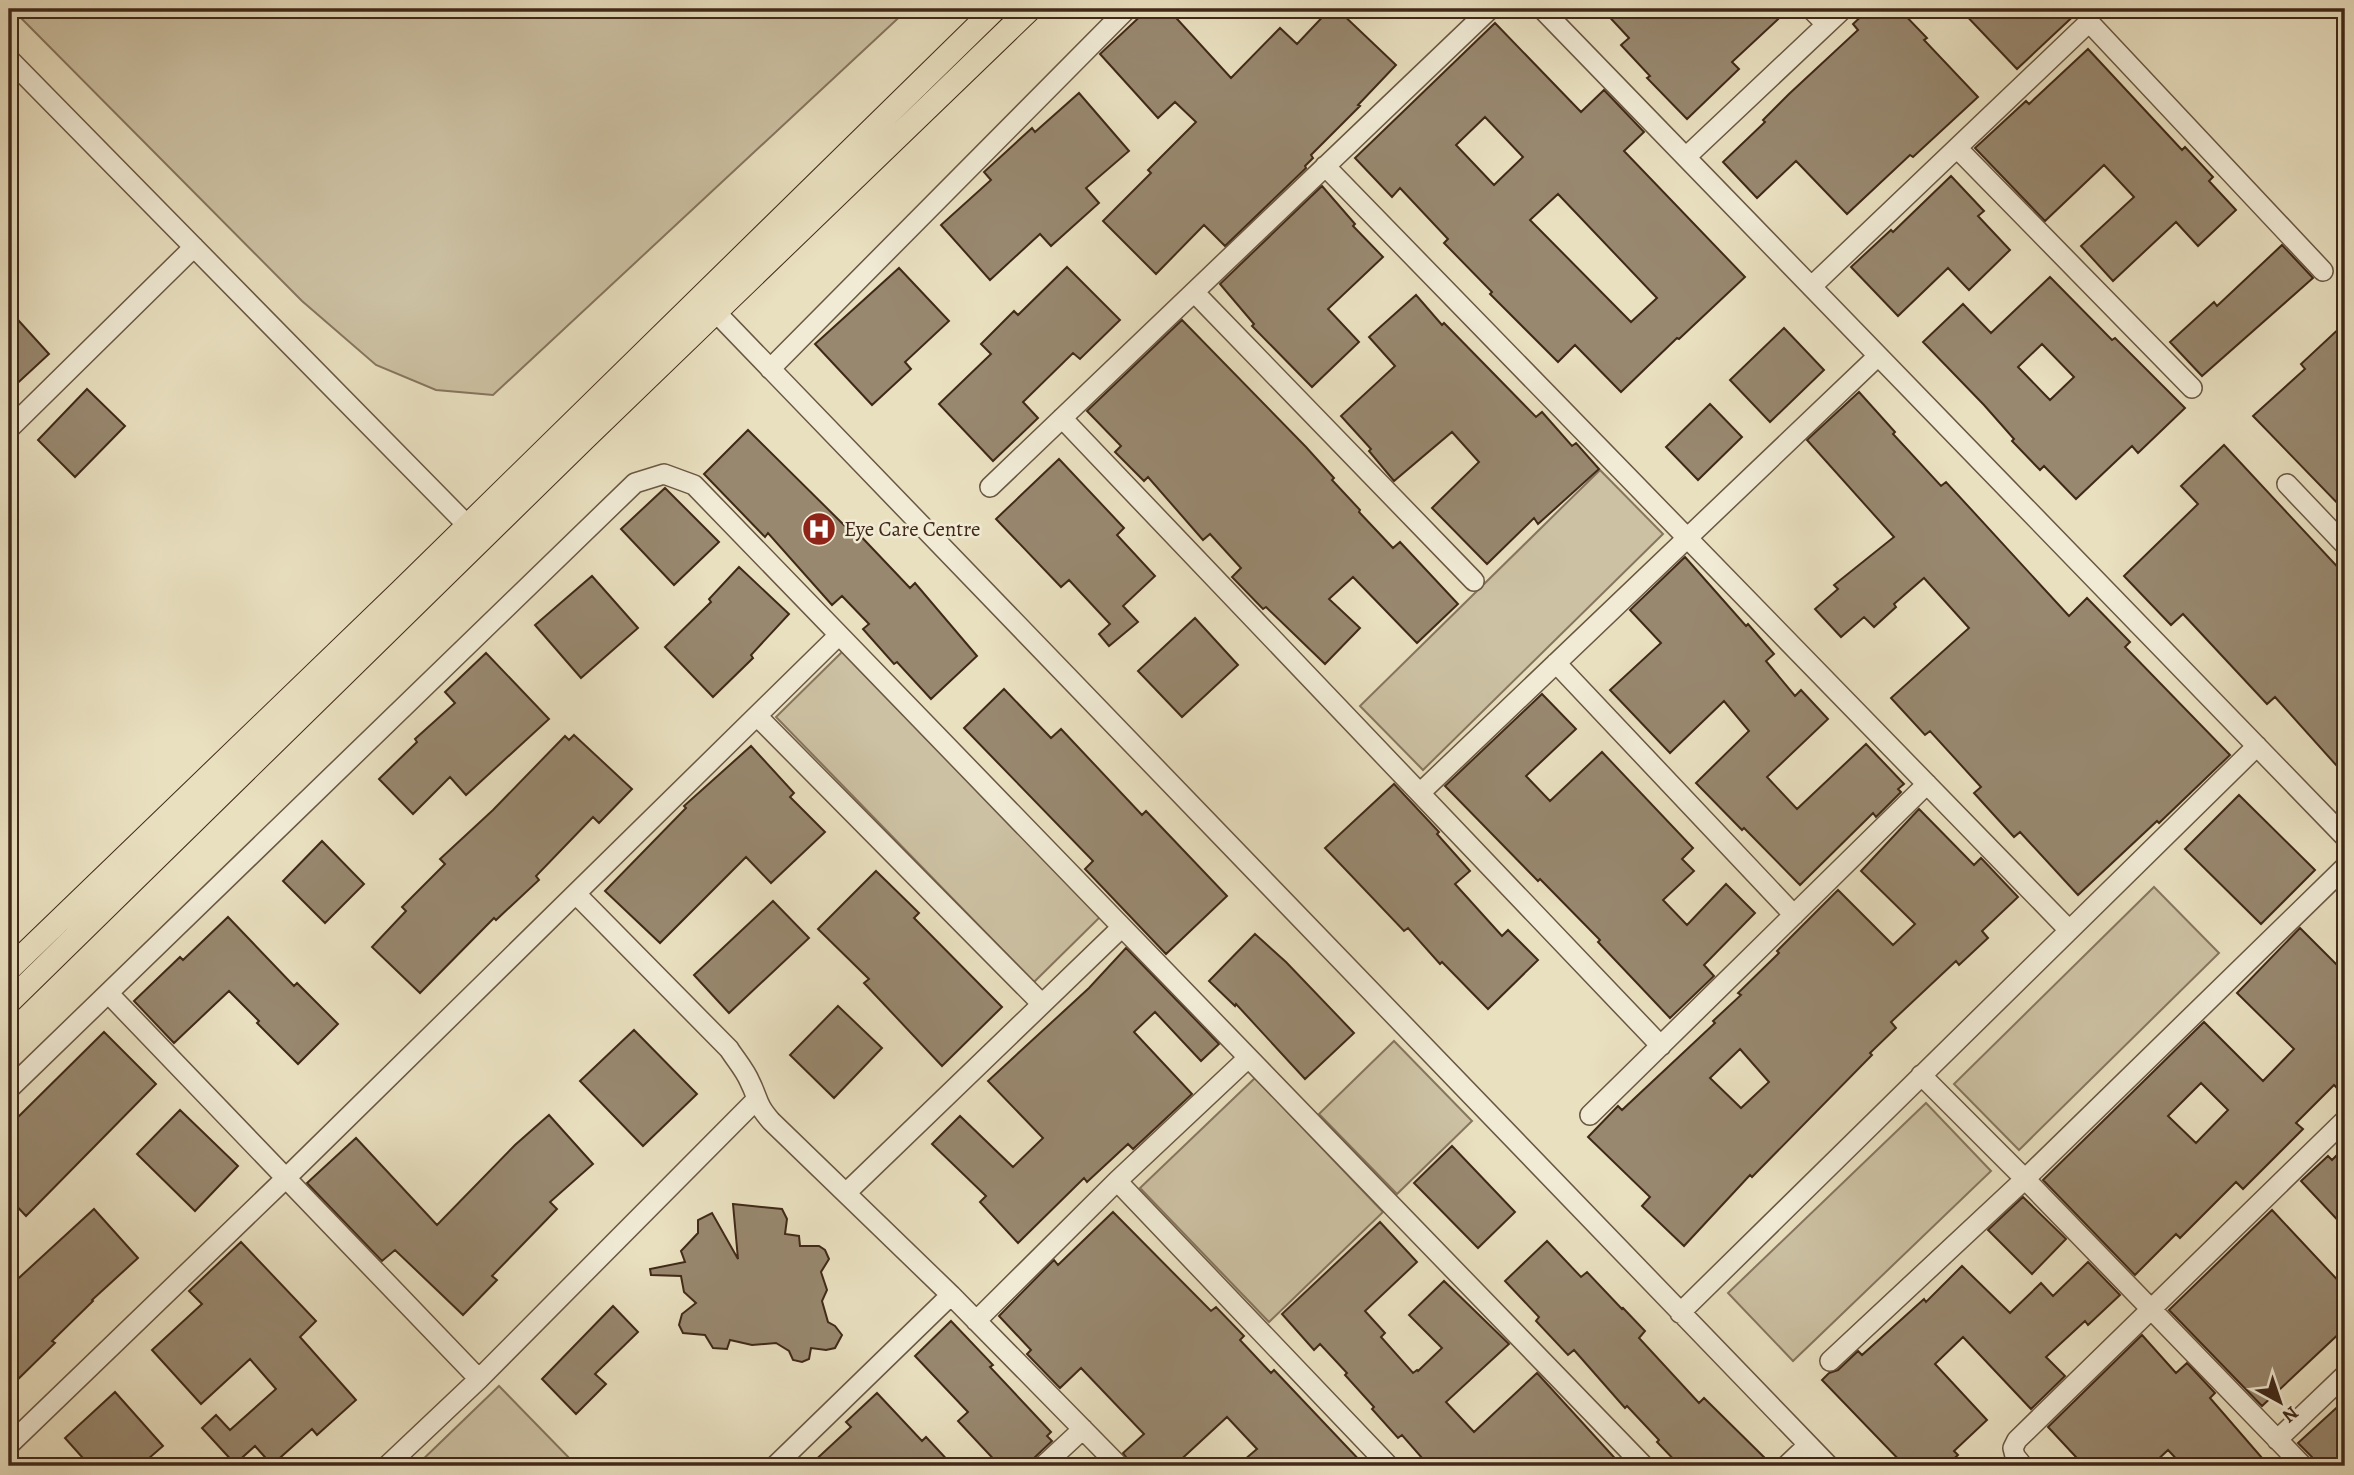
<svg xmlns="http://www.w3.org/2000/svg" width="2354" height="1475" font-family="Alegreya,serif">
  <rect width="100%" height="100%" fill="#e9e0c0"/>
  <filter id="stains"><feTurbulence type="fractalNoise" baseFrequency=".00286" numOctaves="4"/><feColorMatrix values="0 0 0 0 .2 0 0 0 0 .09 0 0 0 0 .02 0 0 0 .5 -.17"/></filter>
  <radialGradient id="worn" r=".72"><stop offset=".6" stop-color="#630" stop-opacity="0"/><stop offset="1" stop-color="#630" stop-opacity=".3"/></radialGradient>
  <path fill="#ccc1a3" stroke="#86755e" stroke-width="2" d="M12 9H908L493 395 436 390 376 365 302 301Z
    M1600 470 1663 534 1423 770 1360 706Z
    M842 652 1100 917 1034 982 776 717Z
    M2154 887 2219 953 2019 1150 1954 1084Z
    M1394 1041 1472 1121 1397 1194 1319 1114Z
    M1255 1078 1383 1212 1269 1322 1140 1188Z
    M1926 1103 1991 1171 1793 1361 1728 1293Z
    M499 1386 577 1466H416Z"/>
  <path fill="#98886f" stroke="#402918" stroke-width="2" fill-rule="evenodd" d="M1148 9H1168L1231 78 1280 28 1297 44 1330 9H1337L1396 65 1358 105 1360 106 1311 155 1313 158 1305 166 1306 168 1225 246 1204 225 1156 274 1103 221 1151 173 1148 170 1196 122 1175 102 1158 118 1100 54Z
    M1602 9H1789L1732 62 1739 69 1687 119 1647 78 1650 76 1621 45 1629 38Z
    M1869 9H1899L1927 38 1924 40 1978 97 1913 157 1910 155 1847 214 1796 161 1757 198 1723 162 1765 122 1763 120 1789 94 1858 30 1853 24Z
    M1960 9H2081L2017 69Z
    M1495 23 1581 112 1604 90 1644 132 1624 151 1745 277 1679 339 1677 338 1621 392 1575 345 1558 362 1490 294 1492 292 1444 243 1448 239 1400 188 1392 197 1355 158ZM1485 117 1523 157 1494 185 1456 145ZM1558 194 1657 298 1631 322 1530 220Z
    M2088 49 2182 150 2185 147 2213 177 2209 181 2236 210 2198 246 2176 222 2113 281 2081 246 2134 197 2104 165 2045 221 1975 148 2026 101 2029 104Z
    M1079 93 1129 151 1086 188 1099 203 1051 246 1040 234 990 280 941 225 991 180 984 172 1032 128 1035 132Z
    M1951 176 1984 211 1978 216 2010 250 1969 290 1948 268 1898 316 1851 267 1891 230 1893 232Z
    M1322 186 1355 224 1353 226 1383 257 1328 309 1359 342 1312 387 1252 326 1254 324 1220 284Z
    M2282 245 2313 278 2202 376 2170 342 2214 302 2217 306Z
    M1067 267 1120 320 1080 359 1073 353 1023 402 1038 418 993 461 939 404 991 354 981 344 1014 311 1018 315Z
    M899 268 949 321 905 362 911 369 872 405 815 344Z
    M2050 277 2112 340 2115 338 2185 408 2138 453 2132 446 2076 499 2044 466 2040 470 2012 441 2014 439 1984 405 1923 342 1963 304 1991 333ZM2042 344 2074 377 2050 400 2018 367Z
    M1416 295 1442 325 1444 323 1536 417 1542 412 1572 446 1576 443 1599 469 1538 524 1534 518 1487 564 1432 508 1479 462 1452 432 1394 481 1369 451 1371 449 1341 416 1395 366 1369 337Z
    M9 310 49 354 9 391Z
    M1182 320 1306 447 1334 478 1332 480 1360 510 1359 512 1393 548 1400 542 1458 604 1417 643 1353 577 1329 599 1360 628 1325 664 1266 607 1263 609 1232 577 1241 568 1210 534 1203 540 1148 477 1144 481 1115 452 1121 446 1087 411Z
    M2345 323V511L2253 416 2305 369 2301 364Z
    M1784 328 1824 370 1770 422 1730 380Z
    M87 389 125 426 75 477 38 440Z
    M1859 392 1895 432 1893 434 1941 486 1946 482 2069 616 2087 598 2130 642 2125 647 2230 755 2159 823 2157 821 2078 895 2020 832 2014 837 1974 793 1981 787 1930 731 1925 735 1891 698 1969 628 1924 578 1894 604 1896 607 1874 627 1864 617 1841 637 1815 609 1838 589 1834 585 1894 537 1807 440Z
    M1710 404 1742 437 1698 480 1666 447Z
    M748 430 850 531 853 528 910 588 915 583 977 656 931 699 897 662 894 664 863 629 869 624 842 596 832 605 768 533 765 537 704 474Z
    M2224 445 2345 575V775L2275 697 2267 704 2183 614 2171 625 2124 576 2198 504 2181 486Z
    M1059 459 1124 528 1117 535 1155 576 1123 606 1138 622 1109 646 1099 634 1110 624 1069 580 1061 587 996 519Z
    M665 488 719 542 674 585 621 529Z
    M1685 557 1746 626 1748 624 1774 654 1766 661 1795 696 1801 690 1828 719 1767 777 1797 809 1866 744 1904 784 1898 789 1901 792 1876 817 1873 813 1800 885 1744 828 1742 830 1696 783 1749 731 1724 701 1670 753 1610 690 1661 643 1630 610Z
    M739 567 789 614 751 655 753 658 713 697 665 647 711 602 709 599Z
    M592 576 638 628 581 678 535 625Z
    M1195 618 1238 665 1182 717 1138 671Z
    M486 653 549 719 466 795 450 777 413 814 379 779 417 742 415 739 455 703 445 692Z
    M1004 689 1051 738 1061 729 1142 815 1146 811 1227 896 1166 954 1085 869 1093 861 964 728Z
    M1542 694 1576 729 1526 776 1550 801 1602 752 1693 848 1682 859 1694 871 1663 900 1687 925 1726 884 1755 913 1704 965 1714 976 1670 1018 1598 942 1600 940 1540 879 1538 881 1445 786Z
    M574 735 632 789 599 823 593 817 536 876 539 880 496 920 494 918 420 993 372 947 406 911 402 907 445 864 440 859 493 810 565 736 569 740Z
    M751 746 794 793 790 797 825 832 771 883 746 857 660 943 605 891 686 808 684 806Z
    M1394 784 1439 832 1437 834 1470 871 1455 884 1502 936 1508 930 1538 960 1488 1009 1442 962 1440 964 1408 928 1404 931 1325 848Z
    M2239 795 2315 870 2261 924 2185 849Z
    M1919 809 1974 865 1981 858 2018 897 1982 931 1988 938 1959 965 1956 961 1891 1022 1896 1028 1870 1053 1872 1055 1752 1177 1750 1175 1684 1246 1642 1206 1650 1197 1588 1137 1618 1106 1622 1110 1715 1023 1713 1021 1741 995 1738 993 1779 953 1777 951 1838 890 1893 945 1915 924 1861 871ZM1740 1049 1769 1082 1741 1108 1710 1078Z
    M322 841 364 884 325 923 283 881Z
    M876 871 919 913 914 918 1002 1007 942 1066 864 983 869 979 818 929Z
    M773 901 809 938 729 1013 694 975Z
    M228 917 294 986 297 983 338 1024 298 1064 257 1023 259 1021 229 991 174 1043 134 1001 180 957 183 960Z
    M2300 928 2345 973V1078L2336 1087 2334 1085 2296 1123 2303 1129 2243 1189 2236 1182 2180 1238 2176 1234 2135 1275 2043 1180 2204 1022 2263 1081 2294 1049 2237 993ZM2201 1083 2228 1110 2196 1143 2168 1116Z
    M1255 934 1286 962 1354 1033 1305 1079 1236 1004 1235 1006 1209 981Z
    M1126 948 1219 1044 1201 1061 1155 1012 1134 1032 1192 1094 1133 1149 1128 1144 1087 1182 1084 1178 1018 1243 980 1202 986 1196 932 1144 960 1116 1013 1167 1043 1138 988 1081 1089 988Z
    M838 1006 882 1048 834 1098 790 1055Z
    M634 1030 697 1094 643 1146 580 1081Z
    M104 1032 156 1084 26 1216 9 1198V1126Z
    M180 1110 238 1166 195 1211 137 1154Z
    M549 1115 593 1164 550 1202 557 1209 492 1276 497 1280 463 1315 395 1250 382 1261 307 1183 356 1138 437 1225 515 1145Z
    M1452 1146 1515 1212 1478 1248 1414 1183Z
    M2345 1147V1228L2301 1181 2328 1156 2332 1160Z
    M2023 1197 2066 1239 2032 1274 1988 1230Z
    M733 1204 782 1209 787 1219 785 1234 799 1236 800 1246H819L825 1250 829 1259 821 1272 827 1290 822 1301 828 1322 835 1326 842 1335 835 1348 826 1350 811 1348 809 1359 802 1362 793 1360 789 1351 776 1343 752 1345 730 1340 727 1349 713 1348 705 1335 683 1333 679 1325 682 1314 696 1303 684 1292 681 1276 651 1275 650 1269 685 1262 681 1251 698 1233V1220L712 1213 738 1259Z
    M94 1209 138 1258 92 1300 93 1301 52 1341 55 1343 9 1388V1287Z
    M2272 1210 2345 1288V1328L2262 1406 2169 1310Z
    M1113 1212 1211 1311 1216 1307 1244 1336 1240 1340 1271 1373 1274 1370 1365 1466H1237L1257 1449 1227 1417 1174 1466H1133L1123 1453 1144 1434 1081 1368 1060 1388 1027 1354 1031 1350 999 1316 1054 1260 1058 1265Z
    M1380 1222 1417 1262 1365 1311 1385 1333 1381 1337 1413 1373 1417 1370 1418 1371 1442 1348 1409 1315 1444 1281 1509 1344 1446 1402 1474 1432 1537 1373 1622 1466H1429L1402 1435 1398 1438 1372 1409 1374 1407 1345 1375 1347 1373 1320 1344 1314 1350 1282 1314Z
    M1547 1241 1581 1277 1587 1272 1622 1309 1623 1308 1645 1331 1639 1338 1699 1403 1704 1398 1773 1466H1680L1657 1442 1659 1440 1627 1406 1625 1408 1574 1350 1568 1355 1536 1321 1539 1317 1505 1281Z
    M241 1242 316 1321 300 1337 356 1400 317 1435 312 1429 272 1465 255 1446 235 1464 202 1428 216 1415 230 1430 276 1389 250 1359 201 1404 152 1350 202 1304 189 1291Z
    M2088 1262 2120 1295 2088 1325 2085 1321 2046 1357 2065 1376 2031 1409 1963 1337 1935 1364 1987 1420 1954 1451 1958 1455 1946 1466H1905L1822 1380 1829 1373 1838 1370 1858 1351 1862 1355 1924 1299 1926 1302 1962 1266 2010 1313 2041 1283 2053 1296Z
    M613 1306 638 1332 595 1374 606 1384 576 1414 542 1379Z
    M951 1321 993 1365 990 1367 1051 1432 1047 1436 1052 1441 1034 1458 1031 1466H1000L958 1421 968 1412 915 1356Z
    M2142 1335 2176 1373 2187 1363 2215 1393 2210 1398 2269 1466H2183L2168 1450 2151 1466H2067L2076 1457 2048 1427Z
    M115 1392 163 1446 140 1466H90L65 1438Z
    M877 1393 922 1441 926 1437 953 1466H809L851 1427 846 1422Z
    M2345 1400V1466H2315L2312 1457 2298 1443Z"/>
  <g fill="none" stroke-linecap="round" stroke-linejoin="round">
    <g stroke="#6a5742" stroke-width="22">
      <path id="minor" d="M1542 9 2345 837
        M1811 9 1826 24
        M9 59 477 535
        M1957 148 2192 388
        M1686 157 1843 9
        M1325 166 2069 930
        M1812 286 2089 22 2323 271
        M1194 292 1474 581
        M707 303 1829 1466
        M770 369 1127 9
        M1062 418 1661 1046
        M9 429 194 247
        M2287 484 2345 545
        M990 487 1490 9
        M1556 663 1794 915
        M757 716 1042 1004
        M1420 793 1878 356
        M576 894 729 1049C736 1060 745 1070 750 1082 759 1100 756 1104 771 1121L951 1295 1119 1466
        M109 994 479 1379
        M1921 1075 2025 1179 2303 1466
        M9 1089 635 483 664 474 694 485 1644 1466
        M1590 1115 1927 784
        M1117 1181 1389 1466
        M846 1193 1122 927
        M1680 1313 2257 746
        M976 1321 1117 1181 1248 1058
        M1830 1361 2025 1179 2345 867
        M2277 1440 2345 1375
        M9 1445 286 1178 839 635
        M387 1466 479 1379 755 1101
        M775 1466 951 1295
        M1043 1466 1083 1429
        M1786 1466 1808 1445
        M2023 1466 2015 1456 2013 1448 2017 1440 2345 1120"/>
    </g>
    <g stroke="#402918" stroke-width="25">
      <path id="major" d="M9 969 401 591 995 9
        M9 1002 584 439 1030 9"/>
    </g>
    <use href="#minor" stroke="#f1ebd6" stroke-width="19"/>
    <use href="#major" stroke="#e9e0c0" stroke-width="23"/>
  </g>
  <defs>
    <g id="hospital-disc" transform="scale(1.75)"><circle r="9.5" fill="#8f2418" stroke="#f1ebd6"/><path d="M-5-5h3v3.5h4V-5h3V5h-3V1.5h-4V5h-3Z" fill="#fff"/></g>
  </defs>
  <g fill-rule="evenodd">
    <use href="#hospital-disc" x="819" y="529"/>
  </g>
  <g text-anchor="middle" stroke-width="5" stroke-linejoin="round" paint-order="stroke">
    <g font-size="21" fill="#402918" stroke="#f1ebd6" text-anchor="start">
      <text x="844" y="536">Eye Care Centre</text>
    </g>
  </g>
  <rect width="2354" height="1475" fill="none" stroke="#e9e0c0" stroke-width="35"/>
  <rect x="10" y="10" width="2333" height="1454" fill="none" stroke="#402918" stroke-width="3.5"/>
  <rect x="18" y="18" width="2319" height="1440" fill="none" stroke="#402918" stroke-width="2"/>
  <g transform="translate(2280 1402) rotate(140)" stroke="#f1ebd6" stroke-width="5" paint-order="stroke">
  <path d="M0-5L12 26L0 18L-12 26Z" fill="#402918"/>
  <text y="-10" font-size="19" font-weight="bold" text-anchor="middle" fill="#402918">N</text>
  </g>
  <rect width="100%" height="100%" filter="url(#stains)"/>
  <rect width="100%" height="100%" fill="url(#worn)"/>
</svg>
